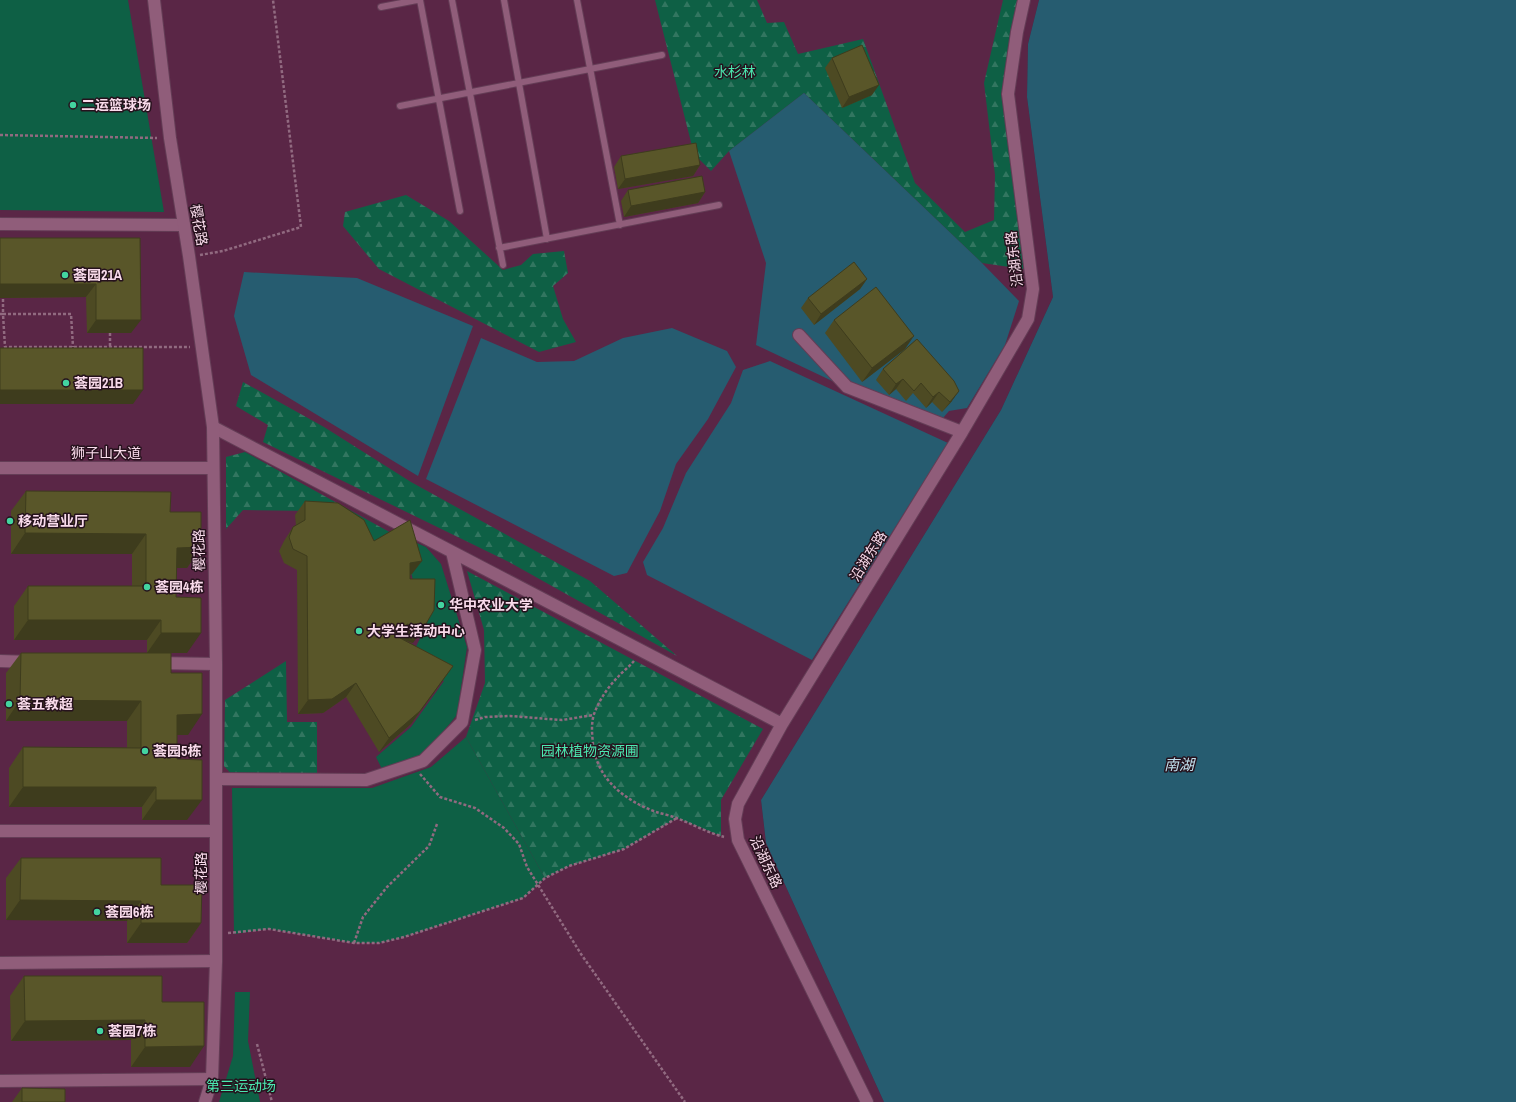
<svg xmlns="http://www.w3.org/2000/svg" width="1516" height="1102" font-family="'Archivo Narrow','Noto Sans SC',sans-serif">
  <defs>
    <pattern id="forest-firs" width="22" height="20" patternUnits="userSpaceOnUse"><rect width="22" height="20" fill="#0e6045"/><path d="M5 1l3.5 6h-7zM16 11l3.5 6h-7z" fill="#327660"/></pattern>
  </defs>
  <rect width="100%" height="100%" fill="#4c1f3a"/>
  <path fill="#5a2646" d="M0 0H1039L1028 44 1027 97 1053 297 1001 410 761 800 766 843 884 1102H0Z"/>
  <path fill="#0e6045" d="M0 0H128L164 212 0 210Z
    M401 536 426 547 441 564 467 647 457 715 421 758 383 771 376 757 411 727 444 681 409 661 425 628 427 591H416Z
    M466 737 545 878 523 898 404 937 379 943H354L269 929 234 934 232 788H372L431 767Z
    M235 992H250L248 1041 260 1102H219L233 1056Z"/>
  <path fill="url(#forest-firs)" d="M655 0H757L767 23 784 22 798 54 863 39 915 183 965 232 994 220 995 175 984 83 1003 0H1019L1002 93 1024 269 982 263 804 93 729 151 711 171 694 154Z
    M406 195 449 221 503 270 521 265 533 254 564 251 568 273 553 286 563 319 576 342 539 352 379 269 343 226 345 212Z
    M243 382 324 427 411 482 590 581 677 656 509 562 263 442 268 425 236 406Z
    M245 452 393 534 359 552 317 511 243 510 226 529V457Z
    M467 571 763 729 721 800V836L677 818 624 849 569 866 545 878 466 737 485 683 484 630Z
    M286 661 287 722H317V777L235 778 224 766 225 700Z"/>
  <path fill="#265c70" d="M1039 0H1516V1102H884L766 843 761 800 1001 410 1053 297 1027 97 1028 44Z
    M804 93 982 263 1019 301 1005 345 967 408 949 411 937 425 847 388 756 345 766 263 729 151Z
    M244 272 357 278 473 326 418 476 251 375 234 316Z
    M672 328 727 351 736 367 708 419 676 464 660 511 627 573 614 576 426 479 481 338 537 362 574 361 623 338Z
    M770 361 948 443 812 660 647 575 643 562 663 528 686 473 731 403 743 370Z"/>
  <g fill="none" stroke-linecap="round" stroke-linejoin="round">
    <g stroke="#643d56" stroke-width="8">
      <path id="service" d="M420 0 460 211
        M452 0 503 265
        M504 0 547 239
        M577 0 620 225
        M381 7 417 0
        M400 106 662 55
        M499 248 719 205"/>
    </g>
    <g stroke="#643d56" stroke-width="14">
      <path id="minor" d="M0 224 184 225
        M799 335 847 387 962 432
        M213 427 782 724
        M0 661 31 662
        M155 663 216 664
        M216 779 366 780 423 761 462 722 475 650 452 552
        M0 831H215
        M0 963 216 961
        M0 1081 212 1079
        M867 1102 738 840 735 819 738 804 782 724 962 432 1028 319 1033 289 1008 94 1017 32 1024 0"/>
    </g>
    <g stroke="#643d56" stroke-width="14">
      <path id="tertiary" d="M154 0 170 138 189 256 213 427 216 664V961L212 1079 205 1102
        M0 468H213"/>
    </g>
    <path stroke="#916a80" stroke-width="2.5" stroke-dasharray="3 2" stroke-linecap="butt" d="M0 135 157 138
      M200 255 223 251 301 227 273 0
      M3 294V314H71L73 347
      M0 314H3L5 347H190
      M634 661C629 667 622 672 617 678 607 688 599 701 594 714 591 724 592 734 593 744 597 779 624 800 656 812 663 814 672 816 679 819 694 825 709 833 724 837
      M475 720 485 717 510 716 562 720 594 715
      M420 774 440 797 475 808 504 828 519 844 527 867 581 954 685 1102
      M228 933 269 929 354 943H379L404 937 523 898 545 878 569 866 624 849 677 818
      M354 943 363 917 387 887 429 846 437 824
      M257 1044 272 1102"/>
    <use href="#service" stroke="#905d7a" stroke-width="6"/>
    <use href="#minor" stroke="#905d7a" stroke-width="12"/>
    <use href="#tertiary" stroke="#905d7a" stroke-width="12"/>
    <path stroke="#916a80" stroke-width="2.5" stroke-dasharray="3 2" stroke-linecap="butt" d="M110 333V351"/>
  </g>
  <path fill="#4d4a23" d="M832 58 872 95 842 108 825 68Z
    M621 156 700 165 693 176 618 189 614 167Z
    M628 190 705 192 698 203 624 217 621 201Z
    M0 238H140L131 333H87L86 297 0 298Z
    M867 279 860 289 814 325 801 308 808 298Z
    M834 320 905 349 862 382 825 333Z
    M917 339 952 401 942 412 932 402 926 408 913 393 906 401 896 389 889 395 876 380 883 369Z
    M26 491 170 512 201 547 187 568H176V597L187 653H147V640H14V606L28 586H132V554H11V511Z
    M305 501 374 541 412 574 410 575 413 643 404 640 453 666 411 724 379 752 346 697 323 713 298 714 297 570 284 563 279 551 284 541 293 527 296 526 295 515Z
    M21 653 171 673 188 735H177V759L187 820H142V807H9V768L23 747 127 748V721H6V673Z
    M21 858 161 885 201 923 187 943H127V921L6 920V878Z
    M24 976 162 1002 190 1067H131V1040L11 1041 10 996Z
    M22 1088 65 1102H12Z"/>
  <path fill="#3e3c1d" d="M879 85 872 95 842 108 849 97Z
    M700 165 693 176 618 189 625 179Z
    M705 192 698 203 624 217 631 206Z
    M867 279 860 289 814 325 821 314Z
    M0 284H96L86 297 0 298Z
    M96 320H141L131 333H87Z
    M914 336 905 349 862 382 872 368Z
    M903 379 896 389 889 395 896 384Z
    M0 390H143L133 404H0Z
    M959 391 952 401 942 412 950 402Z
    M939 392 932 402 926 408 933 397Z
    M25 533 146 534 132 554H11Z
    M201 547 187 568H163L177 548Z
    M422 561 412 574 400 577 410 563Z
    M28 620H161L147 640H14Z
    M407 624 423 629 413 643 397 638Z
    M161 633H201L187 653H147Z
    M453 666 411 724 379 752 389 738Z
    M356 683 346 697 323 713 298 714 308 700Z
    M20 700 141 701 127 721H6Z
    M202 714 188 735H163L177 715Z
    M23 787H156L142 807H9Z
    M156 800H202L187 820H142Z
    M20 900 141 901 127 921 6 920Z
    M141 923H201L187 943H127Z
    M145 1020 131 1040 11 1041 25 1021Z
    M204 1046 190 1067H131L145 1047Z"/>
  <path fill="#595629" stroke="#3e3c1d" d="M862 45 879 85 849 97 832 58Z
    M696 143 700 165 625 179 621 156Z
    M702 176 705 192 631 206 628 190Z
    M0 238H140L141 320H96V284H0Z
    M854 262 867 279 821 314 808 298Z
    M876 287 914 336 872 368 834 320Z
    M917 339 954 381 959 391 950 402 939 392 933 397 921 383 914 391 903 379 896 384 883 369Z
    M0 348H143V390H0Z
    M26 491 171 492 170 512H201V547L177 548 176 597 201 598V633H161V620H28V586H146V534L25 533Z
    M305 501 338 503 364 520 374 541 410 520 422 561 410 563V579H435L434 610 423 629 407 624 400 638 453 666 420 711 389 738 356 683 332 699 308 700 307 556 293 549 289 537 293 527 305 520Z
    M21 653H171V673H202V714L177 715V759L202 760V800H156V787H23V747L141 748V701L20 700Z
    M21 858H161V885H202L201 923H141V901L20 900Z
    M24 976H162V1002H204V1046L145 1047V1020L25 1021Z
    M22 1088 65 1089V1102H22Z"/>
  <g fill="#43d4a0" stroke="#26121d" stroke-width="1.5">
    <circle cx="73" cy="105" r="4"/>
    <circle cx="65" cy="275" r="4"/>
    <circle cx="66" cy="383" r="4"/>
    <circle cx="10" cy="521" r="4"/>
    <circle cx="147" cy="587" r="4"/>
    <circle cx="441" cy="605" r="4"/>
    <circle cx="359" cy="631" r="4"/>
    <circle cx="9" cy="704" r="4"/>
    <circle cx="145" cy="751" r="4"/>
    <circle cx="97" cy="912" r="4"/>
    <circle cx="100" cy="1031" r="4"/>
  </g>
  <g text-anchor="middle" stroke-width="3" stroke-linejoin="round" paint-order="stroke">
    <g font-size="14" fill="#4be9b0" stroke="#26121d">
      <text x="735" y="77">水杉林</text>
      <text x="590" y="756">园林植物资源圃</text>
      <text x="241" y="1091">第三运动场</text>
    </g>
    <g font-size="14" font-weight="bold" fill="#f9dbeb" stroke="#26121d" text-anchor="start">
      <text x="81" y="110">二运篮球场</text>
      <text x="73" y="280">荟园21A</text>
      <text x="74" y="388">荟园21B</text>
      <text x="18" y="526">移动营业厅</text>
      <text x="155" y="592">荟园4栋</text>
      <text x="449" y="610">华中农业大学</text>
      <text x="367" y="636">大学生活动中心</text>
      <text x="17" y="709">荟五教超</text>
      <text x="153" y="756">荟园5栋</text>
      <text x="105" y="917">荟园6栋</text>
      <text x="108" y="1036">荟园7栋</text>
    </g>
    <g font-size="14" fill="#f9dbeb" stroke="#26121d">
      <text transform="translate(199 225) rotate(80)" y="5">樱花路</text>
      <text transform="translate(1014 259) rotate(-97)" y="5">沿湖东路</text>
      <text x="106" y="458">狮子山大道</text>
      <text transform="translate(199 550) rotate(-91)" y="5">樱花路</text>
      <text transform="translate(868 556) rotate(-58)" y="5">沿湖东路</text>
      <text transform="translate(766 862) rotate(65)" y="5">沿湖东路</text>
      <text transform="translate(201 873) rotate(-90)" y="5">樱花路</text>
    </g>
    <g font-size="15" font-style="italic" fill="#c0e0ed" stroke="#26121d">
      <text x="1179" y="770">南湖</text>
    </g>
  </g>
</svg>
